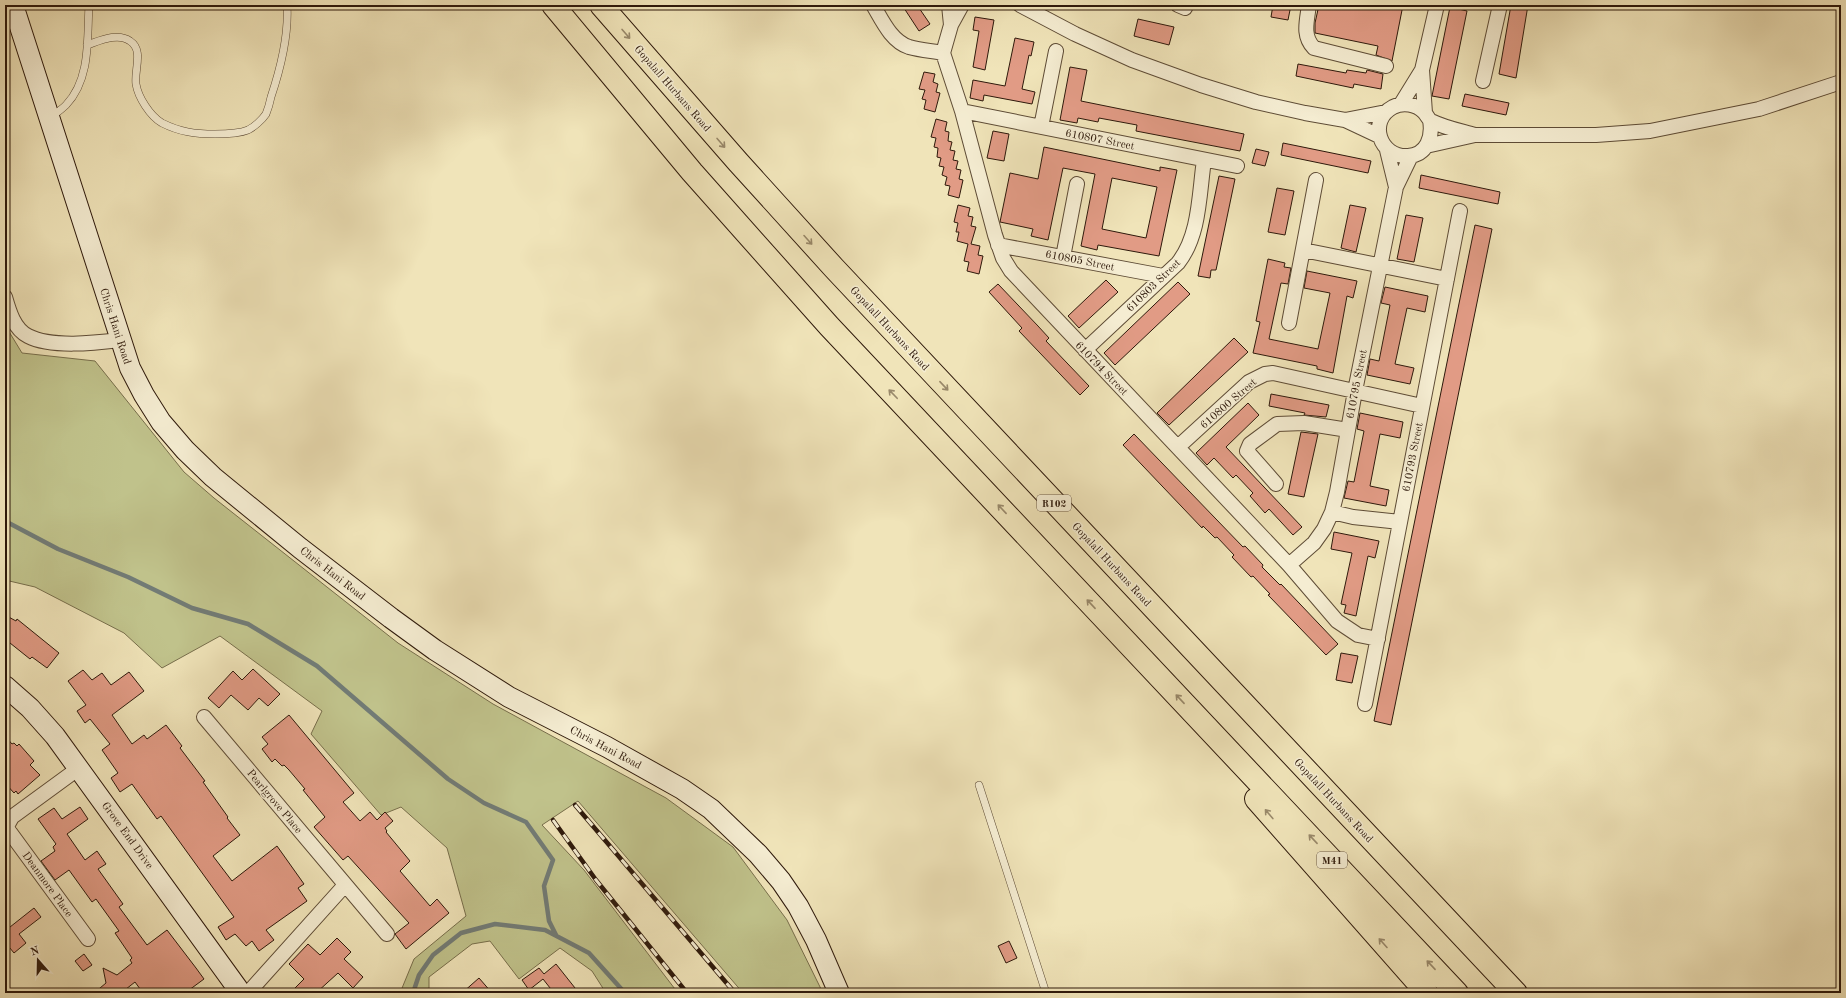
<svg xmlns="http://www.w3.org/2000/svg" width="1846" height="998" font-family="'Old Standard TT',serif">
  <rect width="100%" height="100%" fill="#f0e4b9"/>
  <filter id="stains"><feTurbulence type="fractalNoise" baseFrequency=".005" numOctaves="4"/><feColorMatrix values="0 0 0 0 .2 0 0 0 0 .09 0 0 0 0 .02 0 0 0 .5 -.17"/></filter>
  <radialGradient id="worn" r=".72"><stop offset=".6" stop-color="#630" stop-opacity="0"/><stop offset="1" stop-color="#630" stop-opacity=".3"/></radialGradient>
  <path fill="#c0c28b" stroke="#776e4b" d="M5 325 22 353 95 361 184 472 214 498 398 643 493 704 666 798 733 847 787 920 823 993H743L578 801 542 825 584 870 678 993H606L592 971 560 948 519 979 490 941 472 944 429 977V993H400L414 959 466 916 447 848 401 807 381 815 311 734 322 711 220 636 162 668 124 633 35 587 5 580Z"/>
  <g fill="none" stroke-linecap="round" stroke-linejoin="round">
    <path stroke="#727b75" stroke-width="4.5" d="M5 521 58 549 128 577 192 608 248 624 317 666 448 779 484 803 526 822 553 860 544 886 549 921 556 935
      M413 993 419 975 433 955 461 933 495 924 545 930 589 953 625 993"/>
  </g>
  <path fill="#e19b85" stroke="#2e190b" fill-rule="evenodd" d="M902 5H917L930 24 919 31Z
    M1273 5H1291L1288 20 1271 17Z
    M1319 5H1403L1392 61 1376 55 1378 46 1315 33V23Z
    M1511 5H1528L1516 78 1499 74Z
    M1450 7 1467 11 1449 99 1432 96Z
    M975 17 994 20 985 70 973 67 979 31 973 30Z
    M1138 19 1174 27 1169 45 1134 36Z
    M1015 38 1034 42 1031 56 1029 55 1022 89 1035 92 1032 104 984 95 983 101 970 98 973 80 1005 86Z
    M1298 64 1346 73 1347 70 1366 73 1367 70 1383 74 1381 89 1354 84 1353 88 1296 76Z
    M1070 67 1087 70 1081 101 1244 134 1240 151 1136 131 1137 125 1099 118 1098 122 1078 118 1077 123 1060 120Z
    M924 72 935 74 933 82 938 84 936 92 940 93 935 112 924 109 926 100 922 99 925 90 919 89Z
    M1465 94 1509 103 1506 115 1462 106Z
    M936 119 947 122 945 131 949 132 948 141 952 142 950 150 955 151 953 160 958 161 956 169 961 170 959 179 963 180 959 198 948 195 950 186 945 185 947 177 942 175 944 167 939 166 941 158 937 157 938 148 934 147 936 138 931 137Z
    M993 131 1009 134 1004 161 987 158Z
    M1283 143 1371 161 1368 173 1281 155Z
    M1044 147 1160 171V167L1177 170 1159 256 1098 245 1097 250 1081 246 1095 174 1063 168 1048 240 1031 236 1033 229 1000 222 1010 173 1038 179ZM1112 178 1157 187 1146 238 1102 229Z
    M1256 149 1269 152 1265 166 1252 163Z
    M1421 175 1500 192 1498 204 1419 188Z
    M1219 176 1235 179 1216 270H1211L1210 278 1198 276Z
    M1277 188 1294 191 1285 235 1268 232Z
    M958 205 970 208 968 216 973 217 971 226 976 227 971 244 980 246 978 255 983 256 979 274 967 271 969 262 964 261 968 244 957 241 959 232H956L958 223 954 222Z
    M1350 205 1366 208 1356 252 1341 248Z
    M1406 215 1423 218 1414 262 1397 259Z
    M1475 225 1492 229 1391 725 1374 721Z
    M1268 259 1285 263 1284 267 1291 268 1288 284 1281 283 1269 339 1318 349 1330 293 1304 288 1307 271 1357 281 1353 298 1347 296 1333 373 1317 369V366L1253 353 1260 322 1256 321Z
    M1106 280 1118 292 1079 328 1068 316Z
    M1178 282 1190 294 1115 365 1104 353Z
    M998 284 1038 326 1049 338 1046 341 1089 386 1080 395 1019 331 1022 328 989 292Z
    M1385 287 1428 296 1425 312 1407 308 1395 364 1414 368 1410 384 1367 375 1370 359 1379 361 1390 305 1381 303Z
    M1234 338 1248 352 1169 425 1157 413Z
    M1271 394 1329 405 1326 417 1304 415 1305 413 1269 406Z
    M1248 403 1259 415 1226 447 1302 527 1293 535 1269 509 1265 513 1250 496 1253 493 1236 475 1233 478 1214 458 1207 465 1196 453Z
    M1360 413 1403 422 1400 438 1380 434 1370 486 1389 490 1386 506 1344 498 1348 481 1354 482 1364 431 1357 429Z
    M1301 432 1318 434 1304 497 1288 494Z
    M1134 434 1243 547 1245 546 1263 565 1262 567 1280 585 1281 584 1338 644 1326 655 1268 595 1270 594 1253 576 1251 577 1232 557 1234 555 1217 537 1215 538 1203 526 1202 528 1123 445Z
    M1334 532 1379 541 1375 558 1368 556 1356 616 1344 613 1346 605 1341 604 1352 553 1331 549Z
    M5 615 16 621 17 619 59 653 47 668 32 657 30 659 5 639Z
    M1341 653 1358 656 1352 683 1336 680Z
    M253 669 280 694 268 706 259 698 248 710 231 695 219 708 208 698 233 671 242 680Z
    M83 670 92 680 102 673 111 685 129 672 144 691 112 715 132 744 144 735 147 739 166 725 182 746 180 748 205 781 203 782 228 817 227 818 240 835 213 856 232 881 277 846 304 884 298 888 307 901 266 930 274 940 259 951 252 941 246 946 235 934 226 940 218 927 234 917 226 906 161 816 157 819 132 784 120 792 111 778 118 773 102 750 110 744 90 719 85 723 77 711 86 705 68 681Z
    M289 715 354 793 343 802 360 821 370 812 377 820 385 812 393 821 385 828 387 831 386 832 410 861 400 871 430 906 437 899 449 913 406 949 395 934 409 923 348 856 343 860 314 827 325 817 303 790 305 789 289 770 284 765 282 766 275 759 272 762 262 749 268 744 262 737Z
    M5 736 12 744 14 743 17 746 19 744 34 761 30 765 40 775 18 794 16 791 14 793 5 783Z
    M80 807 88 819 67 834 85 860 97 851 106 864 98 869 123 904 119 907 147 945 167 930 196 968 204 979 185 993H143L135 982 121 993H94L106 983 103 968 117 975 132 963 130 960 132 958 115 933 119 931 96 899 92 902 69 870 55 880 41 861 55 851 53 847 56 844 38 819 54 808 62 819Z
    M34 908 41 917 19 934 26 943 14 953 5 942V931Z
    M337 938 351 952 344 959 363 977 353 988 338 973 316 993H290L304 979 289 964 308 944 320 955Z
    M1009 941 1017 958 1006 963 998 946Z
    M84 954 92 965 83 971 75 961Z
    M556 964 579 993H554L543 979 529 990 522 980 539 968 544 974Z
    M479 978 492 993H462Z"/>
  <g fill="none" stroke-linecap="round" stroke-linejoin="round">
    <g stroke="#5e4c36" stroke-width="8">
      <path id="lane" d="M87 45C99 41 118 32 130 41 144 50 134 70 136 84 138 97 150 116 162 123 180 132 195 134 215 134 225 134 238 134 248 130 254 127 262 120 266 114 268 109 270 102 271 97 281 67 289 36 287 5
        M51 117C56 113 61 110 66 105 91 79 87 38 89 5
        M979 785 1046 993"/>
    </g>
    <g stroke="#5e4c36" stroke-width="16">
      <path id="street" d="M873 5C882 20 891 41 909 47 920 50 932 51 943 53
        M949 5 951 25
        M962 5 951 25 943 53 962 111 995 235 1003 258 1011 271 1289 565 1337 621 1358 635 1378 639
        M1020 5 1075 34 1132 60 1201 85 1256 102 1305 113 1345 120 1379 136
        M1178 5 1185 8
        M1309 5C1307 21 1302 36 1314 48L1386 66
        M1483 81 1500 5
        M1401 104 1422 70
        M962 111 1237 166
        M1425 113 1422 70 1437 5
        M1345 120 1386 112
        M1430 120C1433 137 1427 155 1408 156 1380 158 1367 121 1393 107 1403 102 1416 104 1424 112 1427 115 1428 119 1431 121 1445 128 1461 131 1475 135
        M1041 127 1056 51
        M1426 146 1475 135H1596L1650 131 1759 109 1841 82
        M1387 150 1396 187
        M998 245 1163 276
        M1303 250 1447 279
        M1063 257 1077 184
        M5 297C9 311 14 329 28 336 51 348 95 343 120 340
        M1289 323 1316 180
        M1085 350 1178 263C1200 235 1199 194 1204 160
        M1178 447 1249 382 1265 374 1273 373 1422 406
        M1276 484 1247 451 1250 444 1277 424 1304 423 1348 430
        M1332 512 1353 517 1400 522
        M1289 565 1314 543 1324 529 1332 512 1337 492 1355 391 1396 187 1411 156
        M1365 704 1460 211
        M204 717 387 934
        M79 768 12 817 7 826 9 831 88 939
        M248 993 345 885"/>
    </g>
    <g stroke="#2e190b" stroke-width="22">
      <path id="secondary" d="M13 5 130 368 144 395 161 422 185 450 213 477 300 548 391 618 435 650 509 697 607 747 682 789 711 809 758 854 781 881 798 906 816 940 839 993
        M5 686 30 708 55 736 241 993"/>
    </g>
    <g stroke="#2e190b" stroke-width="24">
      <path id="highway" d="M553 5 692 172 829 326 1457 993
        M601 5 738 162 834 268 1516 993
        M1256 799 1427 993"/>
    </g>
    <use href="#lane" stroke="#f5edd2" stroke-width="7"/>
    <use href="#street" stroke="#f5edd2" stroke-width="14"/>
    <use href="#secondary" stroke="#f5edd2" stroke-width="20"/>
    <use href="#highway" stroke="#f0e4b9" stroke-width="22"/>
    <g stroke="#2e190b" stroke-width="4.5">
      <path id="rail" d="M575 805 735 993
        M553 820 596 880 687 993"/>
    </g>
    <use href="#rail" stroke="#f5edd2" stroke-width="3" stroke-dasharray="9" stroke-linecap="butt"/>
  </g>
  <defs><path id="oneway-shaft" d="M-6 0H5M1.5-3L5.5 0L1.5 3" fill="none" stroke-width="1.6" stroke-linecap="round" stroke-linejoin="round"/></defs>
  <g stroke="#99896b">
    <use href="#oneway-shaft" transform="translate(626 34) rotate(49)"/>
    <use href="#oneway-shaft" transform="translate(721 143) rotate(49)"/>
    <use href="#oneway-shaft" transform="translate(808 240) rotate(48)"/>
    <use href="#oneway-shaft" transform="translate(944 386) rotate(47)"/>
    <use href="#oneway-shaft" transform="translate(893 394) rotate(-134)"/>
    <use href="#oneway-shaft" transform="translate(1002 509) rotate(-133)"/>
    <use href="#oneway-shaft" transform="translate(1091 604) rotate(-133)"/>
    <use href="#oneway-shaft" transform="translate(1180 699) rotate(-133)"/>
    <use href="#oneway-shaft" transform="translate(1269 814) rotate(-130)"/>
    <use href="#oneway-shaft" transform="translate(1313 839) rotate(-133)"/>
    <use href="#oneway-shaft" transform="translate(1383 943) rotate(-132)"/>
    <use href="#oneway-shaft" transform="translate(1431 965) rotate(-133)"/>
  </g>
  <g text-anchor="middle" stroke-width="3" stroke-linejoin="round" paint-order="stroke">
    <g fill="#f5edd2" stroke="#6a5947" stroke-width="1">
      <rect x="1037" y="495" width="34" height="16" rx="3"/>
      <rect x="1317" y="852" width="30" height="16" rx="3"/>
    </g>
    <g font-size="10" font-weight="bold" fill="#2e190b">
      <text x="1054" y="507">R102</text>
      <text x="1332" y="864">M41</text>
    </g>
    <g font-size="11" fill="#2e190b" stroke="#f5edd2">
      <text transform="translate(673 88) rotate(49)" y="4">Gopalall Hurbans Road</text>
      <text transform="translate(1100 139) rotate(11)" y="4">610807 Street</text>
      <text transform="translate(1080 260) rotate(11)" y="4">610805 Street</text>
      <text transform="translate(1153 285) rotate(-44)" y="4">610803 Street</text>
      <text transform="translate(116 326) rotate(72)" y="4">Chris Hani Road</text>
      <text transform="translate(890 328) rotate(47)" y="4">Gopalall Hurbans Road</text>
      <text transform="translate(1102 368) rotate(46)" y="4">610794 Street</text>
      <text transform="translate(1356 384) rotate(-79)" y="4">610795 Street</text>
      <text transform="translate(1228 403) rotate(-41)" y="4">610800 Street</text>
      <text transform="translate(1412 457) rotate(-79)" y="4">610793 Street</text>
      <text transform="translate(1112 564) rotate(47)" y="4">Gopalall Hurbans Road</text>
      <text transform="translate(333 573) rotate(38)" y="4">Chris Hani Road</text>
      <text transform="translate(606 747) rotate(28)" y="4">Chris Hani Road</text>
      <text transform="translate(1334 800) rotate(47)" y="4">Gopalall Hurbans Road</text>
      <text transform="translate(275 801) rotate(50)" y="4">Pearlgrove Place</text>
      <text transform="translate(128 835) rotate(54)" y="4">Grove End Drive</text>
      <text transform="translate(48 884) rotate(54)" y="4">Deanmore Place</text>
    </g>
  </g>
  <rect width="1846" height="998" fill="none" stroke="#f0e4b9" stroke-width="20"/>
  <rect x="6" y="6" width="1834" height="986" fill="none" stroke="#2e190b" stroke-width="2"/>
  <rect x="10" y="10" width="1826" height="978" fill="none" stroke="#2e190b"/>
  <g transform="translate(38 960) rotate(340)" stroke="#f5edd2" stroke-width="3" paint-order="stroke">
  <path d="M0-3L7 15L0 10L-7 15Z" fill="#2e190b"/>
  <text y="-6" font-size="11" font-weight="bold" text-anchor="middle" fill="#2e190b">N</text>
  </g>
  <rect width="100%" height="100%" filter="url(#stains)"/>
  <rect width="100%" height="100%" fill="url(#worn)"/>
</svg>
